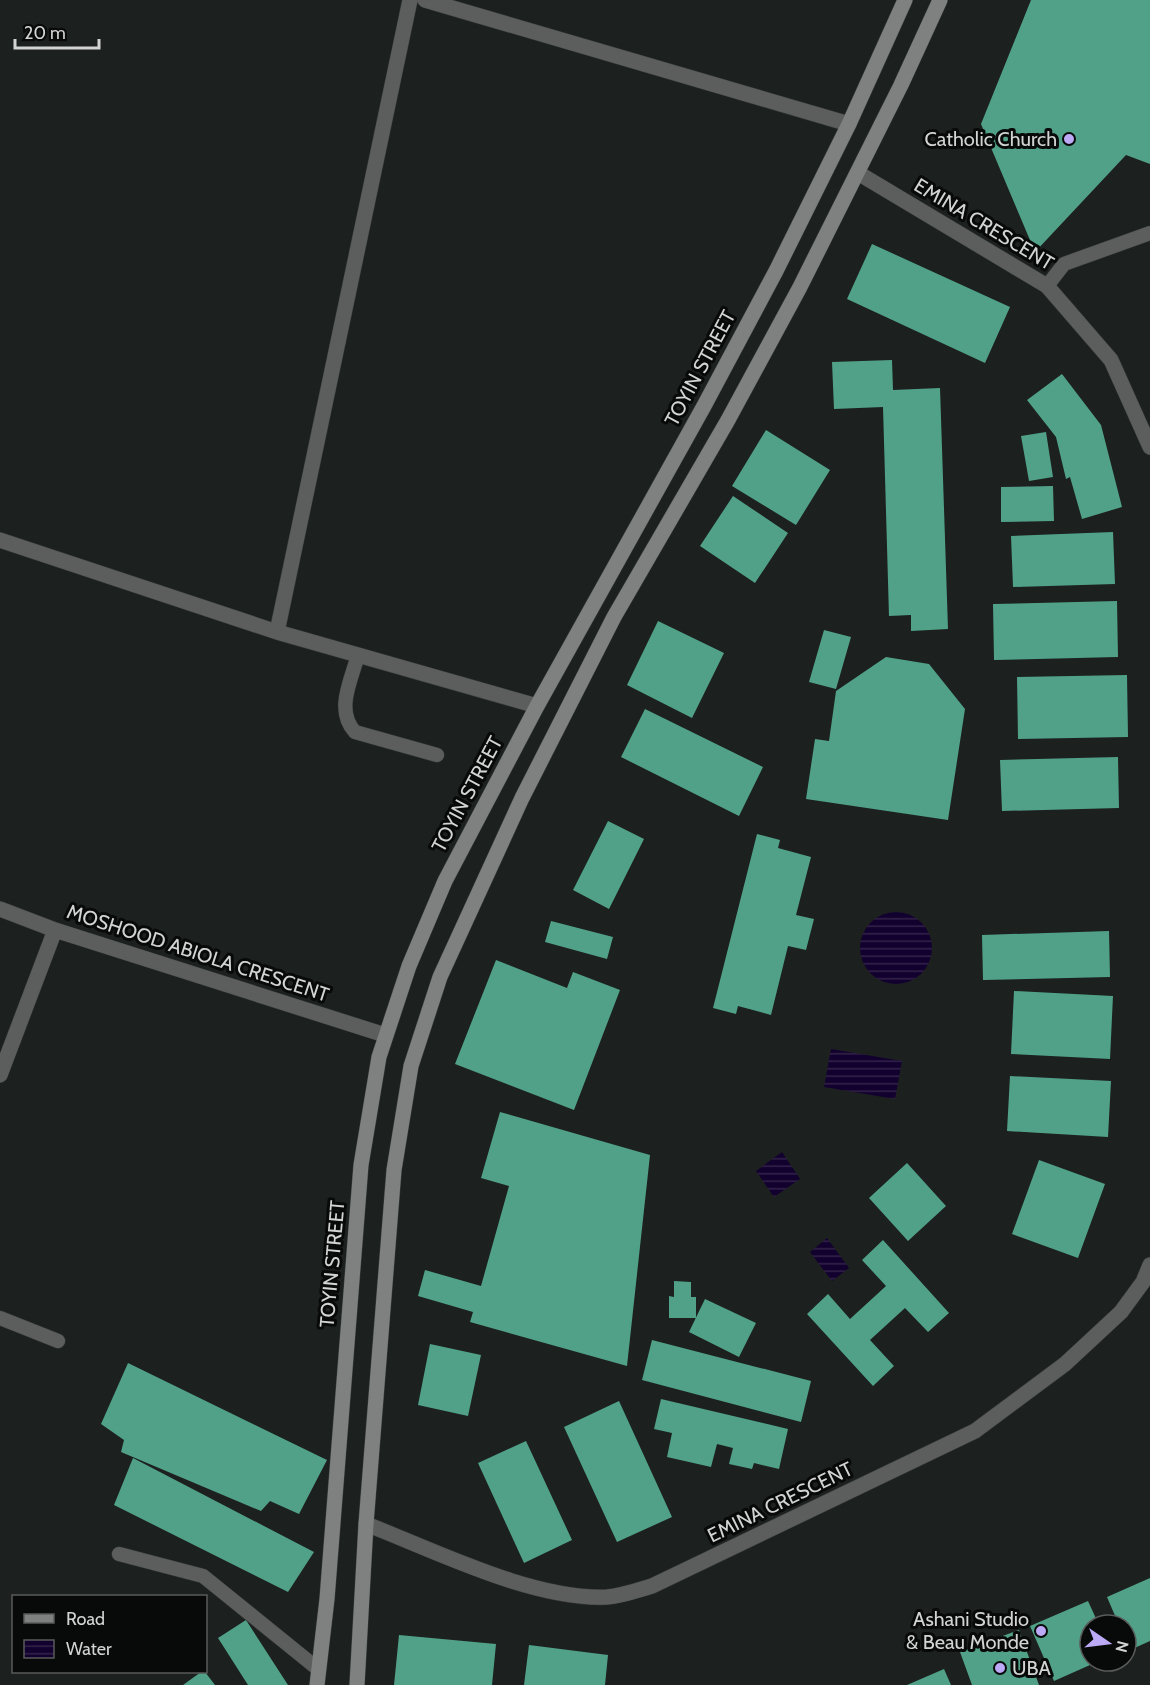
<svg xmlns="http://www.w3.org/2000/svg" width="1150" height="1685" font-family="Cabin,sans-serif">
  <defs>
    <pattern id="water-rules" width="6" height="5" patternUnits="userSpaceOnUse" patternTransform="scale(1.5)"><rect width="6" height="5" fill="#12002e"/><path d="M0 2.5h6" fill="none" stroke="#33244b"/></pattern>
  </defs>
  <rect width="100%" height="100%" fill="#1c211f"/>
  <path fill="url(#water-rules)" d="M860 948a36 36 0 1 1 72 0a36 36 0 1 1-72 0Z
    M831 1049 902 1061 895 1099 824 1087Z
    M782 1152 800 1179 774 1197 756 1171Z
    M827 1238 849 1268 832 1281 810 1252Z"/>
  <path fill="#51a188" d="M1031 0H1150V164L1126 155 1035 252 981 124Z
    M872 244 1010 307 985 363 847 299Z
    M892 360 893 390 940 388 948 629 911 631V615L889 616 883 407 834 409 832 362Z
    M1062 374 1101 425 1122 507 1082 519 1070 477 1066 479 1056 437 1027 400Z
    M766 430 830 470 796 525 732 486Z
    M1046 432 1053 477 1029 481 1021 436Z
    M1053 486 1054 521 1001 522V487Z
    M733 496 788 533 755 583 700 546Z
    M1113 532 1115 584 1013 587 1011 536Z
    M1117 601 1118 657 994 660 993 604Z
    M658 621 724 653 692 718 627 685Z
    M824 630 851 637 836 689 809 682Z
    M886 657 929 664 965 709 948 820 806 799 815 739 829 741 836 691Z
    M1127 675 1128 737 1018 739 1017 677Z
    M645 709 763 767 739 816 621 757Z
    M1118 757 1119 808 1002 811 1000 760Z
    M608 821 644 839 609 909 573 890Z
    M757 834 780 840 778 848 811 857 796 915 814 919 806 950 788 946 771 1015 738 1006 736 1014 713 1008Z
    M551 921 613 937 607 959 545 942Z
    M1109 931 1110 977 983 980 982 935Z
    M496 960 567 988 573 972 620 990 574 1110 455 1064Z
    M1014 991 1113 996 1110 1059 1011 1054Z
    M1010 1076 1111 1081 1108 1137 1007 1131Z
    M500 1112 650 1155 627 1366 470 1322 473 1312 418 1296 425 1270 481 1286 509 1186 481 1178Z
    M1039 1160 1105 1184 1078 1258 1012 1234Z
    M907 1163 946 1206 908 1241 869 1198Z
    M883 1240 949 1313 928 1332 905 1308 870 1340 894 1366 873 1386 807 1314 828 1294 850 1319 886 1286 862 1260Z
    M674 1281 691 1282V1297H696V1318H669V1296L674 1297Z
    M705 1299 756 1323 739 1357 689 1332Z
    M652 1340 811 1381 801 1422 642 1380Z
    M430 1344 481 1355 468 1416 418 1405Z
    M128 1363 327 1460 299 1514 270 1501 261 1511 121 1452 124 1440 101 1424Z
    M661 1399 788 1429 779 1469 754 1463 752 1469 729 1464 733 1448 717 1444 711 1467 667 1457 672 1433 654 1429Z
    M619 1401 672 1517 617 1542 564 1427Z
    M526 1441 572 1540 524 1563 478 1463Z
    M133 1458 314 1552 288 1592 114 1505Z
    M1150 1578V1641L1130 1650 1126 1642V1625H1119L1107 1597Z
    M1088 1601 1099 1625H1090V1661H1099L1054 1681 1030 1626Z
    M246 1620 288 1685H248L218 1638Z
    M1019 1630 1039 1685H972L960 1652Z
    M399 1635 496 1644 492 1685H394Z
    M529 1645 608 1655 605 1685H524Z
    M944 1669 951 1685H907Z
    M201 1672H205L215 1685H183Z"/>
  <g fill="none" stroke-linecap="round" stroke-linejoin="round">
    <g stroke="#393e3c" stroke-width="15">
      <path id="lane" d="M1047 286 1064 264 1150 233
        M358 655C351 681 335 710 355 732L437 755
        M0 1318 58 1341
        M119 1554 203 1576 318 1669"/>
    </g>
    <g stroke="#393e3c" stroke-width="16">
      <path id="street" d="M425 0 849 124
        M858 173 1047 286 1111 360 1150 447
        M0 540 277 632 537 706
        M277 632 410 0
        M0 909 55 930 385 1035
        M0 1075 55 930
        M366 1524C436 1551 532 1600 607 1597 622 1596 638 1590 652 1586L975 1431 1065 1364 1121 1312 1143 1282 1150 1265"/>
    </g>
    <g stroke="#393e3c" stroke-width="16">
      <path id="secondary" d="M317 1685 327 1599 361 1165 379 1057 409 966 445 881 537 706 704 406 776 271 849 124 905 0
        M357 1685 366 1524 394 1170 411 1066 440 977 522 798 614 617 728 420 800 287 901 85 940 0"/>
    </g>
    <use href="#lane" stroke="#5c5e5d" stroke-width="14"/>
    <use href="#street" stroke="#5c5e5d" stroke-width="15"/>
    <use href="#secondary" stroke="#7e8180" stroke-width="15"/>
  </g>
  <g fill="#bcaaf6" stroke="#080a09" stroke-width="2">
    <circle cx="1069" cy="139" r="6"/>
    <circle cx="1041" cy="1631" r="6"/>
    <circle cx="1000" cy="1668" r="6"/>
  </g>
  <g text-anchor="middle" stroke-width="6" stroke-linejoin="round" paint-order="stroke">
    <g font-size="20" fill="#d1d4d3" stroke="#080a09" text-anchor="end">
      <text x="1057" y="146">Catholic Church</text>
      <text x="1029" y="1626">Ashani Studio<tspan x="1029" dy="23">&amp; Beau Monde</tspan></text>
      <text x="1012" y="1675" text-anchor="start">UBA</text>
    </g>
    <g font-size="20" fill="#d1d4d3" stroke="#080a09">
      <text transform="translate(984 224) rotate(31)" y="7">EMINA CRESCENT</text>
      <text transform="translate(700 368) rotate(-62)" y="7">TOYIN STREET</text>
      <text transform="translate(467 794) rotate(-62)" y="7">TOYIN STREET</text>
      <text transform="translate(198 953) rotate(18)" y="7">MOSHOOD ABIOLA CRESCENT</text>
      <text transform="translate(332 1264) rotate(-85)" y="7">TOYIN STREET</text>
      <text transform="translate(780 1502) rotate(-26)" y="7">EMINA CRESCENT</text>
    </g>
  </g>
  <rect x="12" y="1595" width="195" height="78" fill="#080a09" stroke="#585b5a" stroke-width="1.5"/>
  <rect x="24" y="1614" width="30" height="9" fill="#7e8180" stroke="#585b5a" stroke-width="1.5"/>
  <text x="66" y="1625" font-size="18" fill="#d1d4d3">Road</text>
  <rect x="24" y="1640" width="30" height="18" fill="url(#water-rules)" stroke="#585b5a" stroke-width="1.5"/>
  <text x="66" y="1655" font-size="18" fill="#d1d4d3">Water</text>
  <g transform="translate(1108 1643) rotate(104)"><circle r="28" fill="#080a09" stroke="#585b5a" stroke-width="1.5"/>
  <path d="M0-4.5L10 22L0 15L-10 22Z" fill="#bcaaf6"/>
  <text y="-9" font-size="16" font-weight="bold" text-anchor="middle" fill="#d1d4d3">N</text>
  </g>
  <path d="M15 39v9h84v-9" fill="none" stroke="#d1d4d3" stroke-width="3"/>
  <text x="24" y="39" font-size="18" fill="#d1d4d3" stroke="#080a09" stroke-width="4.5" paint-order="stroke">20 m</text>
</svg>
